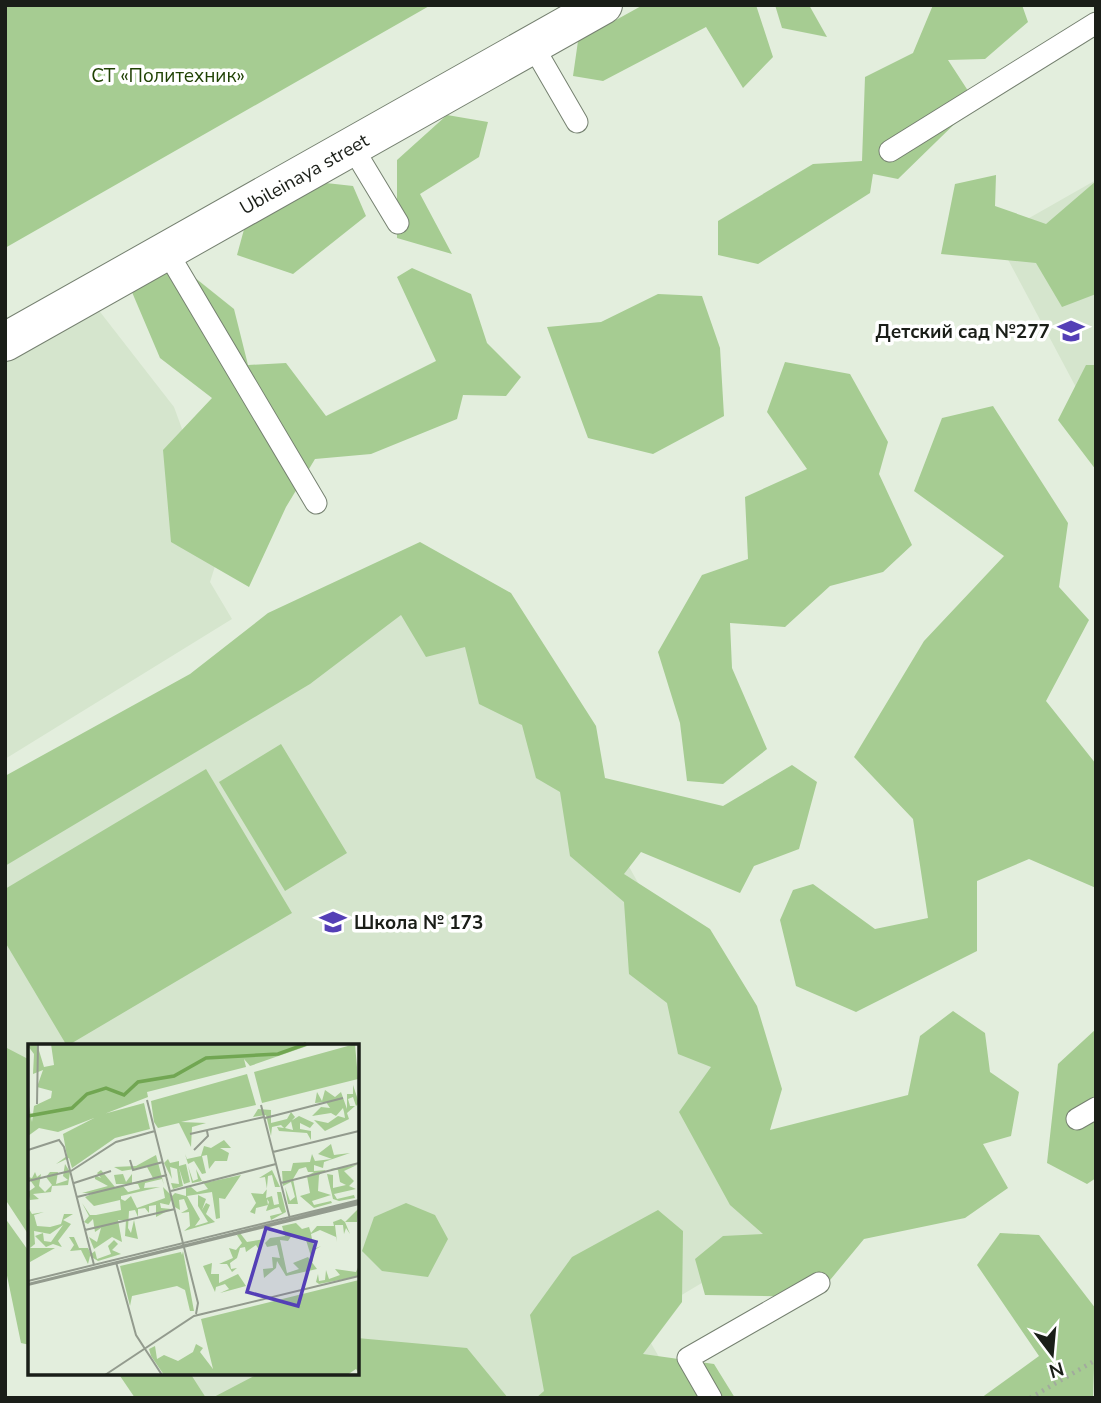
<svg xmlns="http://www.w3.org/2000/svg" width="1101" height="1403" font-family="'Nunito Sans',sans-serif">
  <rect width="100%" height="100%" fill="#e3eedd"/>
  <path fill="#d5e5cd" d="M1096 180V425L996 237Z
    M97 308 174 407 223 541 210 582 232 619 5 759V362Z
    M431 554 536 701 751 1084 789 1231 638 1321 683 1398H157L138 1373H357V1046H30V1188L5 1146V798Z"/>
  <path fill="#a6cc92" d="M5 5H431L5 248Z
    M643 5H756L773 57 743 88 706 27 603 81 573 76 578 41Z
    M775 5H809L827 37 782 28Z
    M933 5H1022L1028 22 985 59 948 60 976 103 898 179 873 174 870 193 758 264 718 255V221L813 164 862 161 865 77 913 53Z
    M447 115 488 122 479 157 420 194 452 254 397 238V160Z
    M996 175 995 206 1046 224 1096 181V294L1062 307 1036 263 941 254 955 184Z
    M299 180 353 186 366 216 293 274 237 255 251 204Z
    M412 268 471 294 487 343 521 377 506 396 463 395 457 419 371 454 315 459 286 507 249 587 171 542 163 450 212 398 160 358 126 278 153 269 189 273 234 309 248 365 286 363 326 416 436 361 397 277Z
    M658 294 702 296 720 348 724 416 653 454 588 438 547 327 601 322Z
    M785 362 850 374 888 442 879 474 912 545 883 572 830 586 785 627 730 623 732 668 767 749 723 784 687 781 680 723 658 652 702 575 748 559 745 497 807 469 767 412Z
    M1086 365H1096V470L1058 420Z
    M993 406 1068 523 1059 587 1089 620 1046 701 1096 764V888L1029 859 977 881V951L856 1012 796 986 780 920 793 890 813 884 875 929 928 918 913 819 854 757 924 641 1004 556 914 491 942 418Z
    M420 542 511 593 596 726 605 778 723 806 792 765 817 782 799 849 754 866 740 893 641 852 624 874 710 929 757 1006 782 1089 770 1130 908 1095 920 1036 953 1011 985 1033 990 1072 1019 1092 1011 1136 983 1144 1008 1188 965 1218 864 1239 816 1297 705 1295 695 1259 723 1236 763 1234 730 1205 679 1112 711 1067 678 1054 667 1003 629 974 624 902 570 856 560 792 536 778 522 725 479 704 465 647 426 657 401 615 310 684 5 866V776L190 674 268 613Z
    M281 744 347 853 285 891 219 782Z
    M206 769 292 913 67 1046 5 942V889Z
    M1096 1029V1178L1087 1184 1047 1163 1058 1064Z
    M5 1047 30 1060V1237L5 1199Z
    M406 1203 435 1215 448 1239 428 1277 382 1271 362 1251 374 1217Z
    M658 1210 683 1231 682 1302 643 1354 714 1364 735 1398H536L544 1391 530 1315 572 1257Z
    M5 1218 30 1253V1345L21 1343 5 1266Z
    M1000 1233 1039 1235 1096 1309 1093 1398H981L1039 1356 977 1265Z
    M357 1338 467 1348 508 1398H212L260 1373H357Z
    M118 1373H190L206 1398H135Z"/>
  <g fill="none" stroke-linecap="round" stroke-linejoin="round">
    <g stroke="#758070" stroke-width="23">
      <path id="lane" d="M533 46 577 122
        M351 145 398 223
        M890 151 1096 23
        M166 250 316 503
        M1077 1119 1096 1108
        M711 1398 688 1358 819 1283"/>
    </g>
    <g stroke="#758070" stroke-width="40">
      <g id="street">
        <path id="s1" d="M5 342 603 5"/>
      </g>
    </g>
    <path stroke="#a2ab9d" stroke-width="4.5" stroke-dasharray="2 5" stroke-linecap="butt" d="M1030 1398 1096 1360"/>
    <use href="#lane" stroke="#fff" stroke-width="21"/>
    <use href="#street" stroke="#fff" stroke-width="38"/>
  </g>
  <defs>
    <g id="school-bare" transform="scale(2.1)"><path d="M0-5L7-2L0 1L-7-2ZM-4 1L0 2.5L4 1V4Q0 6-4 4Z" fill="#543fb6" stroke="#fff" stroke-width="2.5" paint-order="stroke"/></g>
  </defs>
  <g fill-rule="evenodd">
    <use href="#school-bare" x="1071" y="331"/>
    <use href="#school-bare" x="333" y="922"/>
  </g>
  <g text-anchor="middle" stroke-width="7" stroke-linejoin="round" paint-order="stroke">
    <g font-size="19" fill="#204204" stroke="#fff">
      <text x="168" y="82">СТ «Политехник»</text>
    </g>
    <g font-size="19" fill="#1a1e18" stroke="#fff">
      <text dy="7" stroke="none"><textPath href="#s1" startOffset="343">Ubileinaya street</textPath></text>
    </g>
    <g font-size="19" font-weight="bold" fill="#1a1e18" stroke="#fff" text-anchor="end">
      <text x="1050" y="338">Детский сад №277</text>
      <text x="354" y="929" text-anchor="start">Школа № 173</text>
    </g>
  </g>
  <g transform="translate(28 1044)">
    <rect width="331" height="331" fill="#e3eedd"/>
    <path d="M9 0 16 23 26 21 23 0H285L222 22 216 15 218 23 119 48 120 53 30 88 11 84 0 92V56L4 78 6 62 23 54 24 47 9 43 15 26 5 30 6 10 0 2ZM327 0 330 35 234 59 226 28ZM219 30 228 61 153 78 178 79 164 83 163 103 151 79 130 84 126 78 123 57ZM325 41 331 59 328 62 325 53 320 55 322 62H327L319 69 321 75 297 87 286 76 300 79 310 72 317 74 316 68 315 64 308 72 303 69 284 72 293 63 302 64 298 58 287 59 289 48 294 57 297 46 307 53 313 48 319 65V50H325ZM116 59 122 85 87 94 44 124 41 114 28 120 39 112 35 90 72 71ZM230 65 243 66V79L259 75 263 68 267 73 257 84 265 86 263 77 271 72 286 79 282 84 272 79V85L283 87V96L279 89 251 87 249 83 256 84 253 81 244 83 243 92 238 71 225 73ZM196 96 203 104H192L201 109 199 117H187L181 125 179 111 174 112 178 129 174 130 166 117 160 120 157 110 159 115 173 112 176 102 183 104ZM303 100 306 111 322 109 296 118 295 124 286 121V127L298 126 291 131 290 147 303 151 284 157 286 161 303 157 304 159 286 164 272 152 282 149 279 132 286 128H280L278 123 271 125 265 135 270 160H260L257 143 262 157 267 153 263 138 255 142 254 127H263L265 119 282 118 284 110 287 117 304 115 290 110ZM128 111 136 141 134 135 117 139 116 144 132 143 93 152V155L97 157 103 152 109 164 137 154 135 143 144 152 147 149 158 152V144L163 143 169 148 180 145 174 137 164 139 160 122 165 137 170 135 168 125 174 137 181 138 213 131 197 155 191 154 192 174 188 175 184 148 159 152 172 175 167 182 180 178 170 162V151L178 155 174 166 178 159 182 161 178 170 187 178 156 187 162 182 161 168 153 169 160 165 156 155 151 156 152 166 145 162 144 154 141 161 132 159 133 164 143 165 128 173V161L121 162V169L117 164 110 165V173L107 166 101 167 100 184 103 189 106 176 110 195 97 192 98 176H90L94 198 84 193 66 205 61 193 69 198 73 184 67 188 65 175 60 180 56 178 61 172 54 159 62 171H68L93 166 92 156 66 162 57 153 66 149H54L80 142 67 135V131L73 134 69 129 73 126 87 143 95 142 100 148 112 145 110 140H88L86 131 95 130 98 138 104 130V139L125 134 119 123 94 127 86 123 108 122ZM140 115 142 119 151 117V122L158 120 162 138 156 140 151 124 155 142 145 145 143 139 151 140 149 125 142 123 144 135 136 119ZM37 120 42 128 40 141 24 142 23 148 5 150 11 155 2 156 0 148 7 143 0 133 4 134 7 128 9 133 13 130 11 142 17 148 24 141 18 133 22 128H30L28 140 40 136 35 132ZM329 121 316 127 326 137 321 142 328 145 306 150 309 155 326 151 327 154 311 157 305 155 299 130 305 131V144L318 141 312 138 310 126 302 125ZM244 126 252 143H247L244 131 240 132 238 154 244 152 246 161 251 160 249 148H253L258 168 243 176 242 172 254 169 251 163 238 167 241 158 239 155 240 161 228 164 227 170 222 168 228 159 223 149 235 150 239 145 237 133 231 134ZM0 163 4 170 16 168 6 171 9 182 22 183 33 180 36 170H45L35 176 43 180 30 197 34 203 25 200 18 203 7 192 15 189 16 197 23 198 35 181 22 190 6 187 7 200 2 204H27L2 218ZM331 164 329 178H317L322 190 318 184 316 190 315 181H307L309 198 308 193 292 186 283 190 286 205 293 202 285 207V219L278 196 264 191 260 197 252 196 259 229 271 225 265 219 280 213 289 225 258 232 249 217 248 224 236 234 235 225 245 224 244 213 252 214 249 201 239 203 237 199 242 194 257 192 254 182 268 179 274 185 281 183 283 189 289 182H306L305 178 313 175 317 178ZM212 189 219 198 237 195 231 206 228 201 218 208 217 203 212 204 209 214 202 219 203 225 209 224 204 228 199 220H191L205 214 201 204 208 206 214 199 209 191ZM41 193H46L51 204H60L63 210 67 207 69 215 83 210 80 202 86 196 90 200 84 206 93 210 70 217 62 212 60 220 53 206 42 207 46 201ZM155 207 166 267H162L157 246 149 242 104 252 102 262 92 222 153 208 154 211ZM184 219 183 230H191V239L210 230 218 242 192 249 201 245 197 240 188 243 187 248 175 222ZM331 221V231L327 233 291 240 288 238 290 230 291 237 297 236 298 226 301 235 312 231 307 225 328 228ZM331 236V329L328 325 319 331H136L123 312 121 305 127 302 129 315 136 311 150 317 165 308 168 300 175 304 172 308 185 325 173 275Z" fill="#a6cc92"/>
    <path fill="none" stroke="#71a652" stroke-width="3.5" d="M0 72 44 64 59 50 78 44 96 51 110 38 146 32 178 14 250 10 278 0"/>
    <path fill="none" stroke="#939b8e" stroke-width="2" d="M119 56 170 259 168 270M9 60 10 0M233 61 262 175M237 74 315 54M162 90 236 73M0 106 31 96 36 103 66 221M166 106 180 92 179 87M245 108 331 87M102 116 105 126 135 118M43 127 88 98 127 87M0 137 42 127M46 139 83 127M253 139 331 119M143 147 248 120M49 153 139 131M57 186 147 165M88 218 108 291 134 331M0 237 331 156M0 240 331 158M0 241 331 160M77 331 166 272 331 232"/>
    <path fill="#543fb6" fill-opacity="0.15" stroke="#543fb6" stroke-width="3.5" d="M238 184 288 198 270 262 219 248Z"/>
    <rect width="331" height="331" fill="none" stroke="#1a1e18" stroke-width="3.5"/>
  </g>
  <rect width="1101" height="1403" fill="none" stroke="#1a1e18" stroke-width="14"/>
  <g transform="translate(1052 1354) rotate(164)" stroke="#ffffff" stroke-width="5" paint-order="stroke">
  <path d="M0-5L12 26L0 18L-12 26Z" fill="#1a1e18"/>
  <text y="-10" font-size="19" font-weight="bold" text-anchor="middle" fill="#1a1e18">N</text>
  </g>
</svg>
